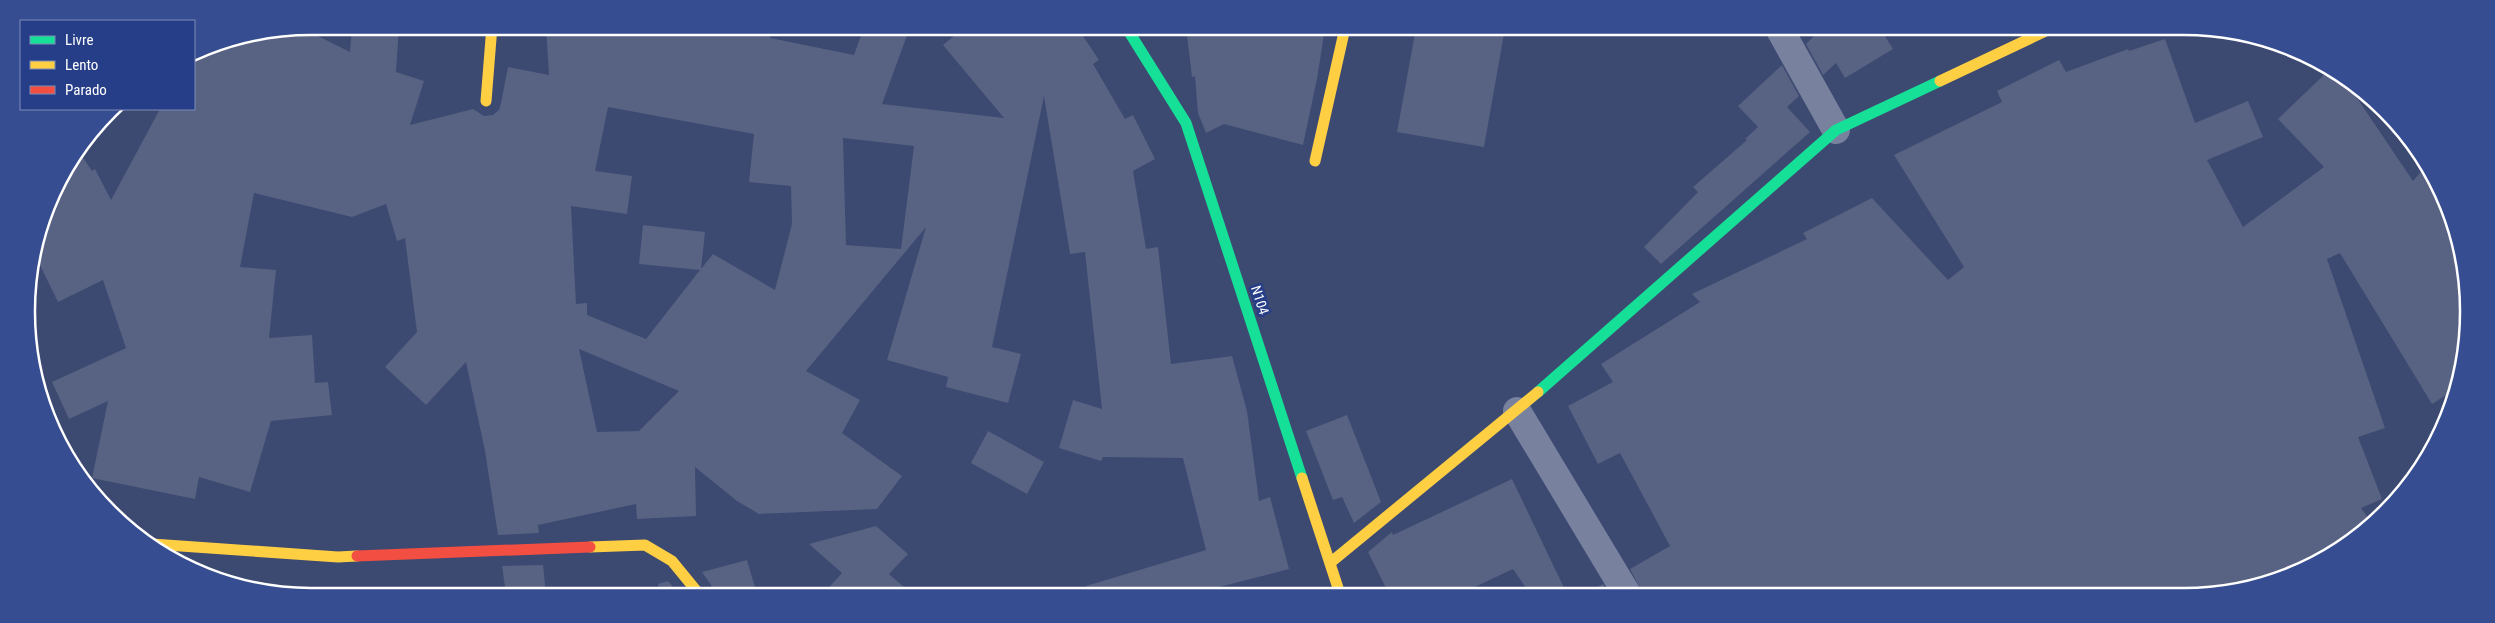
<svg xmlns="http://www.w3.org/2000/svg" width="2495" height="623" font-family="'Roboto Condensed',sans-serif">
  <rect width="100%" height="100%" fill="#3c4971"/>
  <path fill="#586282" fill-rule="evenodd" d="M352 26H399L396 72 424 81 410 125 473 109 484 116 493 115 499 110 501 103 508 67 549 75 546 27H770V38L854 55 864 27H910L882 104 1004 118 943 45 965 27H1077L1099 60 1093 64 1125 119 1133 115 1155 159 1133 171 1146 249 1158 247 1171 364 1232 356 1247 411 1259 501 1270 497 1289 569 1192 594H1087L1086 586 1206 550 1183 458 1103 457 1101 461 1059 448 1073 400 1102 409 1085 252 1070 254 1044 96 992 347 1021 354 1008 403 946 387 948 377 887 360 926 227 806 371 860 400 842 433 902 476 877 509 759 514 737 501 695 467 696 516 637 519 636 504 538 525 539 533 498 535 485 451 466 362 426 405 385 367 417 332 405 238 397 241 386 204 352 217 254 193 240 267 276 270 269 338 312 335 315 383 328 382 332 415 271 421 250 492 199 477 195 499 92 478 108 401 69 419 52 382 126 348 103 280 58 302 36 257 56 186 80 153 92 171 95 169 111 200 160 109H194V53L203 48 302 28 350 52ZM608 107 754 134 749 182 791 186 792 224 775 290 713 254 701 269 705 232 643 225 639 264 700 270 646 339 587 315V303L576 304 571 206 627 214 632 176 595 171ZM843 138 914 146 901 249 846 245ZM579 349 679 391 639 431 597 432Z
    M1186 27 1325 28 1317 79 1303 145 1224 124 1206 133 1198 113 1195 76 1192 77Z
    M1416 28H1505L1484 147 1397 132Z
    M1814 28H1880L1893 49 1845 78 1836 63 1823 75 1806 44 1817 33Z
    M2165 39 2195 123 2248 101 2263 137 2207 160 2243 227 2324 167 2278 119 2329 70 2357 98 2413 181 2424 168 2459 238 2466 349 2453 391 2432 404 2340 253 2327 259 2385 428 2358 437 2382 499 2361 508 2372 523 2309 567 2220 594H1643L1630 569 1670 546 1620 453 1598 464 1568 406 1613 382 1601 364 1700 302 1692 294 1807 239 1803 233 1872 198 1948 280 1964 267 1894 155 2002 102 1997 91 2059 60 2066 72 2128 49 2129 51Z
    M1782 65 1799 96 1787 107 1810 132 1661 264 1644 247 1698 192 1693 187 1747 140 1745 139 1758 127 1738 106Z
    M1347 415 1381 502 1354 523 1342 497 1333 500 1306 431Z
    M988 431 1044 462 1027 494 971 463Z
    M1512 479 1567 594H1530L1513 569 1460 594H1389L1368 552 1392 532 1393 535Z
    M876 526 908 554 889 574 912 594H823L842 573 809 544Z
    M747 560 757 594H714L711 585 702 572Z
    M543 565 546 594H506L502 566Z
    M668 581 679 594H660L658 584Z
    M1603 584 1609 594H1585Z"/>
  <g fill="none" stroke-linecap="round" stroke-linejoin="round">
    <path stroke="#78819e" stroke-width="28" d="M1779 28 1836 130
      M1517 411 1627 594"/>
    <path stroke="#16e098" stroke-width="11" d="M1126 27 1186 123 1302 478
      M1538 392 1836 130 1940 81"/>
    <path stroke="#ffcf43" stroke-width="11" d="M1940 81 2050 29
      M486 101 492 26
      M1315 161 1345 28
      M1302 478 1340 594
      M152 544 338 557 357 556
      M590 547 645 545 672 561 699 594
      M1330 563 1538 392"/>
    <path stroke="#f24e42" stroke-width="11" d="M357 556 590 547"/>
  </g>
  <g text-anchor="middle" stroke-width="5" stroke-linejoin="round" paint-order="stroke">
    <g font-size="14" fill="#fff" stroke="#263e87">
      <text transform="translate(1260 300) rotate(72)" y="5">N104</text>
    </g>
  </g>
  <path d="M0 0H2495V623H0ZM311 35H2184A276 276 0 0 1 2460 311V312A276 276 0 0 1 2184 588H311A276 276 0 0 1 35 312V311A276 276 0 0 1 311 35Z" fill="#374d91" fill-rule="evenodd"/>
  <path fill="none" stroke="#fff" stroke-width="2.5" d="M311 35H2184A276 276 0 0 1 2460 311V312A276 276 0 0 1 2184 588H311A276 276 0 0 1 35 312V311A276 276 0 0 1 311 35Z"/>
  <rect x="20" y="20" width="175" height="90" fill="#263e87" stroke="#7d8bb7"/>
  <rect x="30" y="36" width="25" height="8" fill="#16e098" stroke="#7d8bb7"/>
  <text x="65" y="45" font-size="15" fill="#ffffff">Livre</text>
  <rect x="30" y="61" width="25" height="8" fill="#ffcf43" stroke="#7d8bb7"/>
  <text x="65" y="70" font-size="15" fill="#ffffff">Lento</text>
  <rect x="30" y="86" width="25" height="8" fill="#f24e42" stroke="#7d8bb7"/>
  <text x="65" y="95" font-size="15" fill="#ffffff">Parado</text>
</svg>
